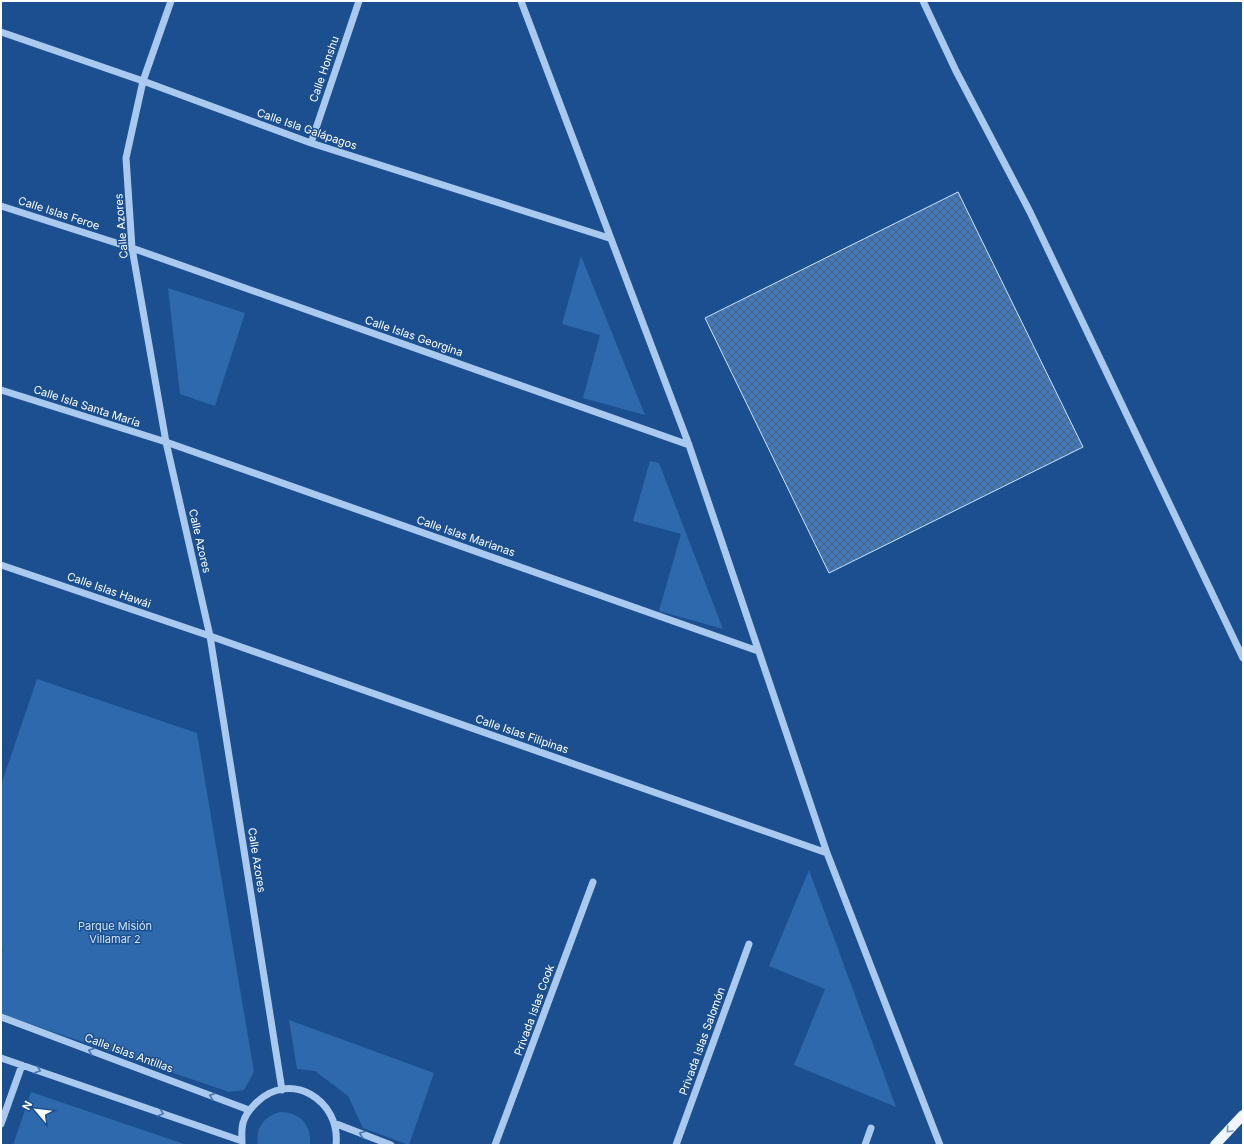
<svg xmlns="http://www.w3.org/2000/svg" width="1244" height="1146" font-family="Inter,sans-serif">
  <defs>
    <pattern id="building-cross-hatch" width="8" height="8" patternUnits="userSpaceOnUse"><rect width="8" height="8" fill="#4478b7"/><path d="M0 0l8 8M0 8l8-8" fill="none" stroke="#486282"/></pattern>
  </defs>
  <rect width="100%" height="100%" fill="#1b4f8f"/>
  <path fill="#2e69ad" d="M581 256 645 415 583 398 600 335 562 324Z
    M168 288 245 313 215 406 180 394Z
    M650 461 659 463 723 629 659 611 681 534 633 521Z
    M37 679 197 733 254 1072 244 1090 229 1092 1 1014V955L3 950 1 949V785Z
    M809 870 896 1107 794 1065 825 989 769 966Z
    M289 1020 434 1073 409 1145 363 1128 348 1096 315 1071 297 1069Z
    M31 1092 187 1145H13Z
    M280 1112C300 1112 312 1125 310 1145H258C255 1128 264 1116 280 1112Z"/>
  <path fill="url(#building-cross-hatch)" stroke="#cfe3fa" d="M958 192 1083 447 829 573 705 318Z"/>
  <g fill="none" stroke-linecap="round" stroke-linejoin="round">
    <path stroke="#a9c9ee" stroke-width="7" d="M171 1 143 81 126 158 132 248 166 442 210 636 282 1090
      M521 1 689 445 827 853 940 1145
      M923 1 956 71 1030 212 1243 658
      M1 32 143 81 311 143 609 238
      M311 143 359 1
      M1 206 132 248 689 445
      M1 390 166 442 758 651
      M1 565 210 636 827 853
      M1 1017 249 1110
      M1 1058 242 1141
      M334 1123 391 1145
      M1 1124 22 1065
      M242 1145C242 1138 241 1130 243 1123 245 1115 250 1109 256 1103 290 1069 341 1100 336 1145
      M495 1145 593 882
      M676 1145 749 944
      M865 1145 871 1128"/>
    <path stroke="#f0f6ff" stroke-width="10" d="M1215 1145 1243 1115"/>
  </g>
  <defs><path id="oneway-chevron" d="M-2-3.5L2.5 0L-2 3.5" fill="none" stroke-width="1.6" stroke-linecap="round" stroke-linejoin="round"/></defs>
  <g stroke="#4674ac">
    <use href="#oneway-chevron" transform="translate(91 1051) rotate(-160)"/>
    <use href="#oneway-chevron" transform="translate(38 1070) rotate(19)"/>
    <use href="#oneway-chevron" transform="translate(212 1096) rotate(-160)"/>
    <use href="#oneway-chevron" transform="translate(161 1113) rotate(19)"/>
    <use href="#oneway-chevron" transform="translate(362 1134) rotate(-159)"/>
  </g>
  <use stroke="#7b9ac1" href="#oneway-chevron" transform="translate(1229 1130) rotate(133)"/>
  <g text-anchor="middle" stroke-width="3" stroke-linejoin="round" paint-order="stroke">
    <g font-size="11" fill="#fff" stroke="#1b4f8f">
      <text transform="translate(324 69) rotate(-71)" y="4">Calle Honshu</text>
      <text transform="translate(307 129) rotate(19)" y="4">Calle Isla Galápagos</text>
      <text transform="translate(59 213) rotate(18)" y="4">Calle Islas Feroe</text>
      <text transform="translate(121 226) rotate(-95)" y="4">Calle Azores</text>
      <text transform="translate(414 336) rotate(19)" y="4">Calle Islas Georgina</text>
      <text transform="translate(87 406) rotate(18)" y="4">Calle Isla Santa María</text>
      <text transform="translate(466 536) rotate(19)" y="4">Calle Islas Marianas</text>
      <text transform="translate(200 541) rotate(77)" y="4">Calle Azores</text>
      <text transform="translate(109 590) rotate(19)" y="4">Calle Islas Hawái</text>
      <text transform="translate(522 734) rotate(19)" y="4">Calle Islas Filipinas</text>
      <text transform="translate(257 860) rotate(81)" y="4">Calle Azores</text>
      <text transform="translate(534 1010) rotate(-70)" y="4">Privada Islas Cook</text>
      <text transform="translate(702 1041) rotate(-70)" y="4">Privada Islas Salomón</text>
      <text transform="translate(129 1053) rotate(20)" y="4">Calle Islas Antillas</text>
    </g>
    <g font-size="11" fill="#cfe3fa" stroke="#1b4f8f">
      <text x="115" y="930">Parque Misión<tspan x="115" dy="13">Villamar 2</tspan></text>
    </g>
  </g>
  <rect width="1244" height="1146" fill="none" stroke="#ffffff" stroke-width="4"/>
  <g transform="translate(36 1110) rotate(298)" stroke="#1b4f8f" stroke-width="3" paint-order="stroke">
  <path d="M0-3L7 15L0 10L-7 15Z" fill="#ffffff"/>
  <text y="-6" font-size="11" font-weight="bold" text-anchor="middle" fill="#ffffff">N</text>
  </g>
</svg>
